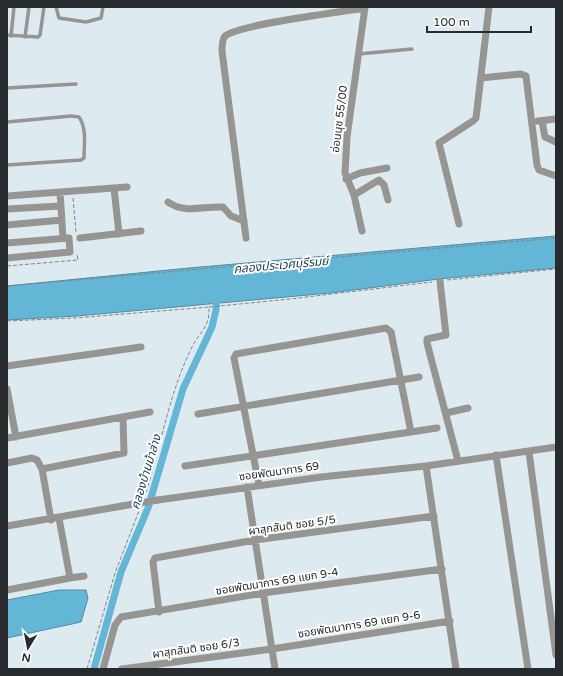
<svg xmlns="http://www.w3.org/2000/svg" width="563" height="676" font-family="'Varela Round','Noto Sans Thai',sans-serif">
  <rect width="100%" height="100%" fill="#ddeaef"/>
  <path fill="#63b6d5" stroke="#518ca3" d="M556 236V268L439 279 330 293 77 316 7 320V286L189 268Z
    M59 590H86L88 598 81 622 7 638V600Z"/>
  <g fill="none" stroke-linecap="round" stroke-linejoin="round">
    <path stroke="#63b6d5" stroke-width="7" d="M94 669 121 572 148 508 183 389 212 327 216 310 217 294"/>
    <path stroke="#7f878b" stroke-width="1" stroke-dasharray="4 2" stroke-linecap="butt" d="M73 198 76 232
      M7 266 78 260 77 253
      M447 280 556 269
      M7 286 556 238
      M209 307 290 299 432 282
      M7 321 75 318 209 307C210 327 201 330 192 347 169 393 161 446 145 495
      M87 669 115 573 139 511"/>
    <path stroke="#979591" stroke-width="3.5" d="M56 7 59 18 86 22 101 18 103 7
      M7 35 38 37 40 35 44 7
      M11 36 14 7
      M25 37 29 7
      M358 54 412 49
      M7 88 76 84
      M7 122 71 116 79 117C87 128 84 145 84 158L81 160 7 165"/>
    <path stroke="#979591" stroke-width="7" d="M481 78 521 74 526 76 537 165 539 170 556 176
      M538 121 556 119
      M542 121 545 137 556 142
      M346 179 360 173 387 168
      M114 188 119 234
      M60 192 63 238
      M354 195 379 180 384 185 388 200
      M7 196 127 187
      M168 202C184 214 204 206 223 207L231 216 244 221
      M7 209 61 206
      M459 224 439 143 473 121 476 118 489 7
      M7 225 62 220
      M362 231 354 195 345 173 347 137 365 7
      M80 238 141 231
      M246 238 222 51C222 46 222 40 225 36 240 24 341 12 365 8
      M7 243 69 238 70 252 7 258
      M440 281 446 335 427 339V343L458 461
      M7 366 141 347
      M7 389 16 437
      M446 413 468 408
      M198 414 419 377
      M7 438 150 412
      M529 452 556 655
      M496 455 528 669
      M7 463 32 458 37 460 42 469 51 520
      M185 466 437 428
      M426 466 456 669
      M42 469 124 453 123 417
      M259 485 234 358 236 354 386 328 391 332 411 432
      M247 487 275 669
      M158 500 321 477 426 466 556 447
      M59 518 70 578 84 576
      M7 526 122 506
      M7 590 70 578
      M159 612 153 562 155 558 255 540 434 516
      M103 669 115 625 121 617 263 593 442 569
      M122 669 272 649 450 621"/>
    <path stroke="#979591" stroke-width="7" d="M122 506 158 500"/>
  </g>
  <g text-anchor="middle" stroke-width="4" stroke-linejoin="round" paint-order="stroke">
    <g font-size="11" fill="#272b2d" stroke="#fff">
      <text transform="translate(339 119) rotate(-83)" y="4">อ่อนนุช 55/00</text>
      <text transform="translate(279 471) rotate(-8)" y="4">ซอยพัฒนาการ 69</text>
      <text transform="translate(292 525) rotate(-8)" y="4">ผาสุกสันติ ซอย 5/5</text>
      <text transform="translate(277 581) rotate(-9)" y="4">ซอยพัฒนาการ 69 แยก 9-4</text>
      <text transform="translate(359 624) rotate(-9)" y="4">ซอยพัฒนาการ 69 แยก 9-6</text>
      <text transform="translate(196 648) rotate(-8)" y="4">ผาสุกสันติ ซอย 6/3</text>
    </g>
    <g font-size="12" font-style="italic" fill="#123947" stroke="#fff">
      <text transform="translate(281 265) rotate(-5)" y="4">คลองประเวศบุรีรมย์</text>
      <text transform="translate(146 472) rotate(-73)" y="4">คลองบ้านม้าล่าง</text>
    </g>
  </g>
  <rect width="563" height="676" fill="none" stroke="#272b2d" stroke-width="16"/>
  <g transform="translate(28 648) rotate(190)" stroke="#ffffff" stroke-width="3" paint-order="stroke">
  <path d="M0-3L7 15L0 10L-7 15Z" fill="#272b2d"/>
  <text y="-6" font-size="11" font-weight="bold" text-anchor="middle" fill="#272b2d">N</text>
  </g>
  <path d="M427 26v6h104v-6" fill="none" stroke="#272b2d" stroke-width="2"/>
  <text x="433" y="26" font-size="12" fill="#272b2d" stroke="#ffffff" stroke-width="3" paint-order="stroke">100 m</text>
</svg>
